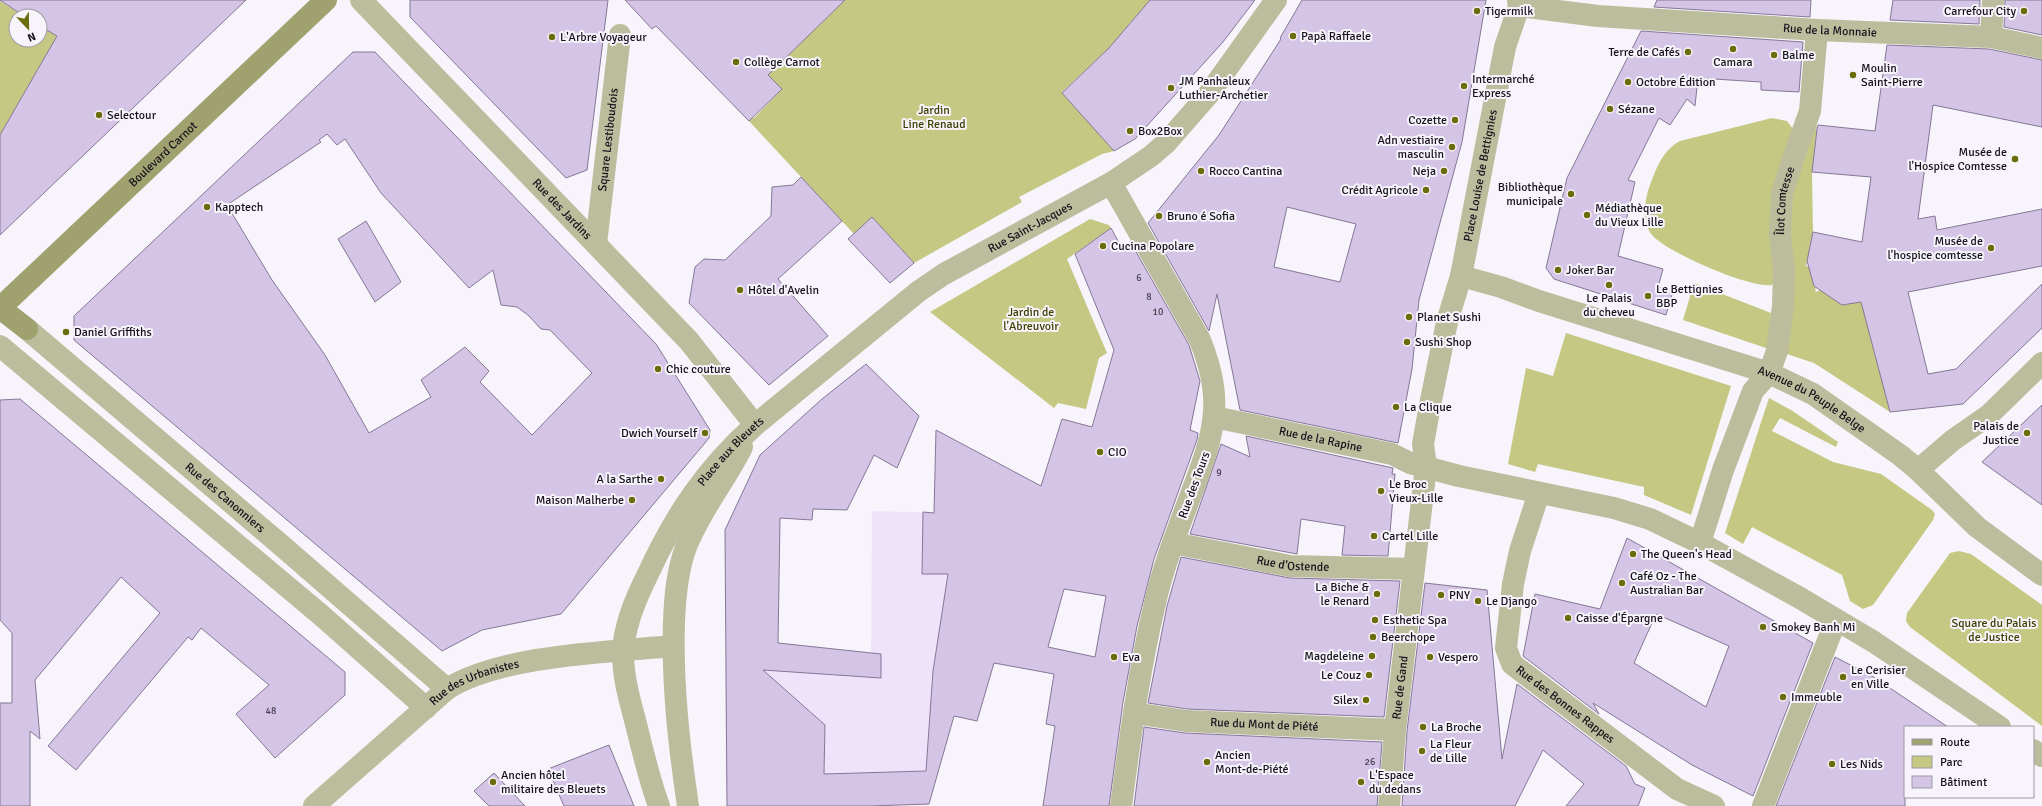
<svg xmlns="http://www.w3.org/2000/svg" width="2042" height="806" font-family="Signika,sans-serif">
  <rect width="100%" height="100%" fill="#f7f4fb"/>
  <path fill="#efe3fc" d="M872 511 1018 515 1036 519 977 721 954 716 929 804 826 806 825 787 726 791 725 661 791 663 871 669Z"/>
  <path fill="#c5c883" d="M845 0H1150L1109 48 1062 92 1114 151 1102 154 1019 197 1022 202 914 263 872 217 854 234 749 121 752 117 754 118 782 89 768 75Z
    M0 1 24 16H16V40H40V26L57 36 0 135Z
    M1772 118 1787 121 1793 129 1775 280 1772 285C1751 289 1666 252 1652 235 1639 219 1646 194 1653 177 1659 162 1665 149 1680 141Z
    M1817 125 1812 172 1813 232 1806 266 1810 267 1819 287 1815 289 1816 292 1820 290 1842 305 1861 302 1890 412 1814 363 1787 354 1790 215 1796 171Z
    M1090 219 1109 225 1111 228 1067 259 1107 353 1099 358 1086 409 1058 403 1054 408 930 312Z
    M1694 283 1771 313 1769 349 1683 320Z
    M1566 333 1731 386 1691 515 1644 495V487L1538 464 1535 472 1508 464 1526 368 1553 376Z
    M1769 398 1791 410 1838 442 1836 447 1780 418 1772 431 1833 462 1881 474 1932 510 1935 514 1933 520 1873 605 1863 609 1850 601 1842 575 1752 527 1743 544 1725 533Z
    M1959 551 1971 554 2042 605V726L1910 627 1906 621 1907 613 1950 553Z"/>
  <path fill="#d4c4e5" stroke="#867796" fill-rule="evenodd" d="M0 0H246L0 235V135L57 36 40 26V16H24Z
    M410 0H608L587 170 566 178 410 17Z
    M625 0H845L768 75 782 89 749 121 656 26 652 29Z
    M1150 0H1255L1223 42 1135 139 1114 151 1062 93 1109 48Z
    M1302 0H1486L1462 142 1419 300 1412 369 1398 443 1240 410 1217 294 1209 331 1148 223 1219 135 1281 39 1280 38ZM1287 207 1356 224 1340 282 1274 267Z
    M1657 0H1811L1810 17 1654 7Z
    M1893 0H1980L1979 24 1890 20Z
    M2005 0H2042V35L2004 27Z
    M1641 31 1803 42 1799 92 1761 90V82L1698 78 1695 106 1687 99 1670 125 1659 118 1628 180 1635 182 1618 256 1663 269 1658 287 1673 291 1666 315 1554 279 1546 268 1567 178Z
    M1887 45 1989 49 2042 60V127L1933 105 1918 219 1935 216 1937 230 2042 209V266L1908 292 1928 374 1956 369 2042 284V328L1963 404 1890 412 1861 302 1842 305 1814 286 1807 261 1813 232 1862 242 1871 177 1812 172 1817 129 1818 125 1875 131Z
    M353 52H375L656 344 710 430 709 438 694 456 561 614 482 630 442 651 74 340V316ZM327 134 337 145 345 139 381 193 469 288 493 270 501 305 517 307 528 315 541 329 550 330 592 373 532 435 480 382 489 371 465 347 421 380 431 397 369 433 325 355 272 280 227 205 321 142 319 140Z
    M801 177 842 221 778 279 828 336 769 385 689 303 695 267 704 259 725 260 771 216 772 187 793 185Z
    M872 217 914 263 890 283 848 239Z
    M366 221 401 282 375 302 338 239Z
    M1111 228 1124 252 1131 243 1189 345 1200 381 1190 430 1198 433 1197 440 1154 559 1137 626 1123 702 1109 806H1043L1055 726 1046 724 1054 674 994 663 977 721 954 716 929 804 870 806H727L725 530 760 455 822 399 866 364 919 416 897 468 874 455 847 510 813 509 812 520 780 518 778 643 881 654V678L763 670 825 725 824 774 926 771 933 671 948 574H922L923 512 934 513 936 430 1041 486 1062 419 1092 427 1114 350 1075 254ZM1064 589 1106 596 1095 657 1048 647Z
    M20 399 345 672V695L275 758 236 714 269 685 201 628 192 640 188 637 76 770 48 746 160 613 121 577 35 680 40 739 30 731V806H0V703H12V633L0 620V400Z
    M2042 405V505L1982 462Z
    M1246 436 1393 468 1392 474H1395L1388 556 1342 555 1345 526 1301 519 1297 554 1190 534 1221 444 1250 457Z
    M1627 538 1813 643 1753 796 1692 765 1593 703 1599 714 1523 656 1535 594 1600 609ZM1656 614 1729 646 1706 707 1634 663Z
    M1181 557 1290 578 1400 581 1384 717 1187 709 1148 703 1167 606Z
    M1425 583 1487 590 1502 759 1517 684 1626 766 1635 784 1645 788 1638 806H1566L1584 784 1543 750 1515 806H1402L1407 731Z
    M1835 657 1872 676 1948 727H1905V806H1776Z
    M1144 727 1185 733 1382 742 1377 806H1134Z
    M609 745 634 806H564L548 769Z
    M494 773 525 806H489L474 791Z"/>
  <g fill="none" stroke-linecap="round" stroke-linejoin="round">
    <g stroke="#bbbd9c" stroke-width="22">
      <path id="s1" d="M361 0 689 341 755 425"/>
      <path id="s2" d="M1519 6 1598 16 1817 30 1991 37 2042 48"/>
      <path d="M1991 37 1993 0"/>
      <path d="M1111 183 1200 340C1206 355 1211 370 1213 386 1219 425 1203 462 1190 497 1177 532 1163 567 1155 603 1139 670 1130 738 1121 806"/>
      <path id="s3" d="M596 244 620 35"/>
      <path id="s4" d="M1461 276 1501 287 1539 301 1769 373 1813 394 1900 455 1918 470 1977 527 2042 575"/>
      <path id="s5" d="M27 329 281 545 447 689"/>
      <path d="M0 346 321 615 426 708"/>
      <path id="s6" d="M1214 417 1392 454 1410 463 1459 476 1614 508 1650 519 1700 543 1800 598 1874 642 2000 727"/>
      <path d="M1918 470 1953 440 1989 415 2042 363"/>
      <path id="s7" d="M1539 493 1520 551 1513 584 1506 648 1512 664 1677 789 1714 806"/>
      <path id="s8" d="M1173 543 1290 566 1414 569"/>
      <path id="s9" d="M1700 543 1723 470 1753 391 1769 373 1777 351 1783 306 1784 271 1780 234 1782 194 1795 153 1810 111 1817 30"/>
      <path id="s10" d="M1134 713 1186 721 1395 730"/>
      <path d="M2033 750 2042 756"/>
      <path id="s11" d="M314 806 447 689C501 655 609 652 673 646"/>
      <path id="s12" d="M659 806C649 779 643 752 636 724 630 701 623 678 623 653 624 626 635 600 647 576 675 515 705 470 755 425L919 291 944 274 1111 183 1151 156 1166 143 1208 95 1276 0"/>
      <path d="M688 806C679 745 672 684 674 622 675 597 677 571 686 547 700 511 725 481 742 447"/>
      <path id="s13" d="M1389 806 1395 730 1426 467 1423 444 1430 405 1447 322 1461 276 1505 47 1519 6 1518 0"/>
      <path d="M1763 806 1836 620"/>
    </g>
    <g stroke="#9fa16f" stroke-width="22">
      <path id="s14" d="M0 308 326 0"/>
      <path d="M0 308 27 329"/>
    </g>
  </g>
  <g fill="#6b6c0c" stroke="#f7f4fb" stroke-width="1.5">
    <circle cx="1477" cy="11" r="4"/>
    <circle cx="2024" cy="11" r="4"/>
    <circle cx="1293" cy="36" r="4"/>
    <circle cx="552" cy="37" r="4"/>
    <circle cx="1733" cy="49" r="4"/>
    <circle cx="1688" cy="52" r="4"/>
    <circle cx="1774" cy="55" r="4"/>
    <circle cx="736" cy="62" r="4"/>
    <circle cx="1853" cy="75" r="4"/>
    <circle cx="1628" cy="82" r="4"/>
    <circle cx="1464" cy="86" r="4"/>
    <circle cx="1171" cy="88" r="4"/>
    <circle cx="1610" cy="109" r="4"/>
    <circle cx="99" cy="115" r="4"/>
    <circle cx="1455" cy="120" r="4"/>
    <circle cx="1130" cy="131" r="4"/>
    <circle cx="1452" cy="147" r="4"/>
    <circle cx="2015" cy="159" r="4"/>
    <circle cx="1201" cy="171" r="4"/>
    <circle cx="1444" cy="171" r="4"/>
    <circle cx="1426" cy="190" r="4"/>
    <circle cx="1571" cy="194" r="4"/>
    <circle cx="207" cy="207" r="4"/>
    <circle cx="1587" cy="215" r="4"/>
    <circle cx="1159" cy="216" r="4"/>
    <circle cx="1103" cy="246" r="4"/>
    <circle cx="1991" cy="248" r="4"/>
    <circle cx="1558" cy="270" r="4"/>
    <circle cx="1609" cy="285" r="4"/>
    <circle cx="740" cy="290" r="4"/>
    <circle cx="1648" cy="296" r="4"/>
    <circle cx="1409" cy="317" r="4"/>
    <circle cx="66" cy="332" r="4"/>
    <circle cx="1407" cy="342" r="4"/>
    <circle cx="658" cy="369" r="4"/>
    <circle cx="1396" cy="407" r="4"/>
    <circle cx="705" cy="433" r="4"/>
    <circle cx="2027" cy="433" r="4"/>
    <circle cx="1100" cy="452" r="4"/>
    <circle cx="661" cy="479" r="4"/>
    <circle cx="1381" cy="491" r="4"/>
    <circle cx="632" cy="500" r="4"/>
    <circle cx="1374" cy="536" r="4"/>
    <circle cx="1633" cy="554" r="4"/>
    <circle cx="1622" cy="583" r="4"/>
    <circle cx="1377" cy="594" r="4"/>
    <circle cx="1441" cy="595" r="4"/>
    <circle cx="1478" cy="601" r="4"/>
    <circle cx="1568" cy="618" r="4"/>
    <circle cx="1375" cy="620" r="4"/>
    <circle cx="1763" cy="627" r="4"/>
    <circle cx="1373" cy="637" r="4"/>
    <circle cx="1372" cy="656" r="4"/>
    <circle cx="1114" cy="657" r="4"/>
    <circle cx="1430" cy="657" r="4"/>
    <circle cx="1369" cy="675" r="4"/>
    <circle cx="1843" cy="677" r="4"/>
    <circle cx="1783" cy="697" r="4"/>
    <circle cx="1366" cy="700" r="4"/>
    <circle cx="1423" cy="727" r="4"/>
    <circle cx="1422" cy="751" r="4"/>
    <circle cx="1207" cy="762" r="4"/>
    <circle cx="1832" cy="764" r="4"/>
    <circle cx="493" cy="782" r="4"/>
    <circle cx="1361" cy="782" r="4"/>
  </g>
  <g text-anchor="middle" stroke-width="4" stroke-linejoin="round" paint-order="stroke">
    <g font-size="10" fill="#463e4e">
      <text x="1139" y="281">6</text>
      <text x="1149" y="300">8</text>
      <text x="1158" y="315">10</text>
      <text x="1219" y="476">9</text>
      <text x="271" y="714">48</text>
      <text x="1370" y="765">26</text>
    </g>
    <g font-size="12" fill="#16111c" stroke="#f7f4fb" text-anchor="start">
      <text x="1485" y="15">Tigermilk</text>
      <text x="2016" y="15" text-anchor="end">Carrefour City</text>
      <text x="1301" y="40">Papà Raffaele</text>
      <text x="560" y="41">L'Arbre Voyageur</text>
      <text x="1680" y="56" text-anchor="end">Terre de Cafés</text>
      <text x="1782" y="59">Balme</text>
      <text x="744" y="66">Collège Carnot</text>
      <text x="1733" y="66" text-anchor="middle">Camara</text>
      <text x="1861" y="72">Moulin<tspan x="1861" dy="14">Saint-Pierre</tspan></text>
      <text x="1472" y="83">Intermarché<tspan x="1472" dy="14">Express</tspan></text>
      <text x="1179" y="85">JM Panhaleux<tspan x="1179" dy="14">Luthier-Archetier</tspan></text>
      <text x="1636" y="86">Octobre Édition</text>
      <text x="1618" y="113">Sézane</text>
      <text x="107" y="119">Selectour</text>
      <text x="1447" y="124" text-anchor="end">Cozette</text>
      <text x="1138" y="135">Box2Box</text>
      <text x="1444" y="144" text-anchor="end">Adn vestiaire<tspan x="1444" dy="14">masculin</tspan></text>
      <text x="2007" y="156" text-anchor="end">Musée de<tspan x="2007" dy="14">l'Hospice Comtesse</tspan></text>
      <text x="1209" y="175">Rocco Cantina</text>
      <text x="1436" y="175" text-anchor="end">Neja</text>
      <text x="1563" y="191" text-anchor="end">Bibliothèque<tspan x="1563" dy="14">municipale</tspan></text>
      <text x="1418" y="194" text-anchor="end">Crédit Agricole</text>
      <text x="215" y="211">Kapptech</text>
      <text x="1595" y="212">Médiathèque<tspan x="1595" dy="14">du Vieux Lille</tspan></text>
      <text x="1167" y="220">Bruno é Sofia</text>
      <text x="1983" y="245" text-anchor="end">Musée de<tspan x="1983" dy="14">l'hospice comtesse</tspan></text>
      <text x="1111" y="250">Cucina Popolare</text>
      <text x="1566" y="274">Joker Bar</text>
      <text x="1656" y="293">Le Bettignies<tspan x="1656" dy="14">BBP</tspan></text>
      <text x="748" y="294">Hôtel d'Avelin</text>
      <text x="1609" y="302" text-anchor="middle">Le Palais<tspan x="1609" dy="14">du cheveu</tspan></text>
      <text x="1417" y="321">Planet Sushi</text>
      <text x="74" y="336">Daniel Griffiths</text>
      <text x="1415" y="346">Sushi Shop</text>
      <text x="666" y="373">Chic couture</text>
      <text x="1404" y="411">La Clique</text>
      <text x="2019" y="430" text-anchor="end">Palais de<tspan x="2019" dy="14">Justice</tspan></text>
      <text x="697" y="437" text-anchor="end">Dwich Yourself</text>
      <text x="1108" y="456">CIO</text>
      <text x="653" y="483" text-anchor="end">A la Sarthe</text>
      <text x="1389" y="488">Le Broc<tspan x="1389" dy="14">Vieux-Lille</tspan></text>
      <text x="624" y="504" text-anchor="end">Maison Malherbe</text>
      <text x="1382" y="540">Cartel Lille</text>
      <text x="1641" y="558">The Queen's Head</text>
      <text x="1630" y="580">Café Oz - The<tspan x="1630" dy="14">Australian Bar</tspan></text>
      <text x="1369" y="591" text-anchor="end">La Biche &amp;<tspan x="1369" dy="14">le Renard</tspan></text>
      <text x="1449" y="599">PNY</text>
      <text x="1486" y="605">Le Django</text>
      <text x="1576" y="622">Caisse d'Épargne</text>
      <text x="1383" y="624">Esthetic Spa</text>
      <text x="1771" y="631">Smokey Banh Mi</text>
      <text x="1381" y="641">Beerchope</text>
      <text x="1364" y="660" text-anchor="end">Magdeleine</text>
      <text x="1122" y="661">Eva</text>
      <text x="1438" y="661">Vespero</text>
      <text x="1851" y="674">Le Cerisier<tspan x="1851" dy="14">en Ville</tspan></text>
      <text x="1361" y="679" text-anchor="end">Le Couz</text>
      <text x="1791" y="701">Immeuble</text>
      <text x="1358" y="704" text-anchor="end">Silex</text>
      <text x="1431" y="731">La Broche</text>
      <text x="1430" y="748">La Fleur<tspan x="1430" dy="14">de Lille</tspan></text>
      <text x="1215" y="759">Ancien<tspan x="1215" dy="14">Mont-de-Piété</tspan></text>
      <text x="1840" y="768">Les Nids</text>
      <text x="501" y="779">Ancien hôtel<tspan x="501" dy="14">militaire des Bleuets</tspan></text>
      <text x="1369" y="779">L'Espace<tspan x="1369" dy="14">du dedans</tspan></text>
    </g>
    <g font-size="12" fill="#16111c" stroke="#f7f4fb">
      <text dy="4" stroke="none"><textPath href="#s2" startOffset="312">Rue de la Monnaie</textPath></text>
      <text dy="4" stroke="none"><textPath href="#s3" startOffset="105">Square Lestiboudois</textPath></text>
      <text dy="4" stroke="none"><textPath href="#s14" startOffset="224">Boulevard Carnot</textPath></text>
      <text dy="4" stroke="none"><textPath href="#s13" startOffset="639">Place Louise de Bettignies</textPath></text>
      <text dy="4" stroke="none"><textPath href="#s9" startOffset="360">Îlot Comtesse</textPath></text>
      <text dy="4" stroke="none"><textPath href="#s1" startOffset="290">Rue des Jardins</textPath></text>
      <text dy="4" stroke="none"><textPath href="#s12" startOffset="766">Rue Saint-Jacques</textPath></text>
      <text dy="4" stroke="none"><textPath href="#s4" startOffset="373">Avenue du Peuple Belge</textPath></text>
      <text dy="4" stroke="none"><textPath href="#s6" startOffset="109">Rue de la Rapine</textPath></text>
      <text dy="4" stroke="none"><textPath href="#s12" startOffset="390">Place aux Bleuets</textPath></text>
      <text transform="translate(1194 485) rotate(-70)" y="4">Rue des Tours</text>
      <text dy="4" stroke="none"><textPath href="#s5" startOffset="260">Rue des Canonniers</textPath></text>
      <text dy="4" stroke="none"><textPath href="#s8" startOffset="122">Rue d'Ostende</textPath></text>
      <text dy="4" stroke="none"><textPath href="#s11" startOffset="205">Rue des Urbanistes</textPath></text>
      <text dy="4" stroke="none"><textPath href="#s13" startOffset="119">Rue de Gand</textPath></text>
      <text dy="4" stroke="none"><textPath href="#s7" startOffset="243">Rue des Bonnes Rappes</textPath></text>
      <text dy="4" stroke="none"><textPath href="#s10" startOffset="131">Rue du Mont de Piété</textPath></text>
    </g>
    <g font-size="12" fill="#3d3e00" stroke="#f7f4fb">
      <text x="934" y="114">Jardin<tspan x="934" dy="14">Line Renaud</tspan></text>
      <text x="1031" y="316">Jardin de<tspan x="1031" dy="14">l'Abreuvoir</tspan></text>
      <text x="1994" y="627">Square du Palais<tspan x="1994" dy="14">de Justice</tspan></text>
    </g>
  </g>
  <rect x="1904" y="726" width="130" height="72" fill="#f7f4fb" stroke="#9d99a2"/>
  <rect x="1912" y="739" width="20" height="6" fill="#9fa16f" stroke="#9d99a2"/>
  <text x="1940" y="746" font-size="12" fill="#16111c">Route</text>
  <rect x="1912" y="756" width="20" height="12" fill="#c5c883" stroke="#9d99a2"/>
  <text x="1940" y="766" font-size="12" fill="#16111c">Parc</text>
  <rect x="1912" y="776" width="20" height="12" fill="#d4c4e5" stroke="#9d99a2"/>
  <text x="1940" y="786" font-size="12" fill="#16111c">Bâtiment</text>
  <g transform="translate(28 28) rotate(158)"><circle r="19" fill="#f7f4fb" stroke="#9d99a2"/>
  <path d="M0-3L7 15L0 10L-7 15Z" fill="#6b6c0c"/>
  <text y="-6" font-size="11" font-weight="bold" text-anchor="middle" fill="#16111c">N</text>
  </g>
</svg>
